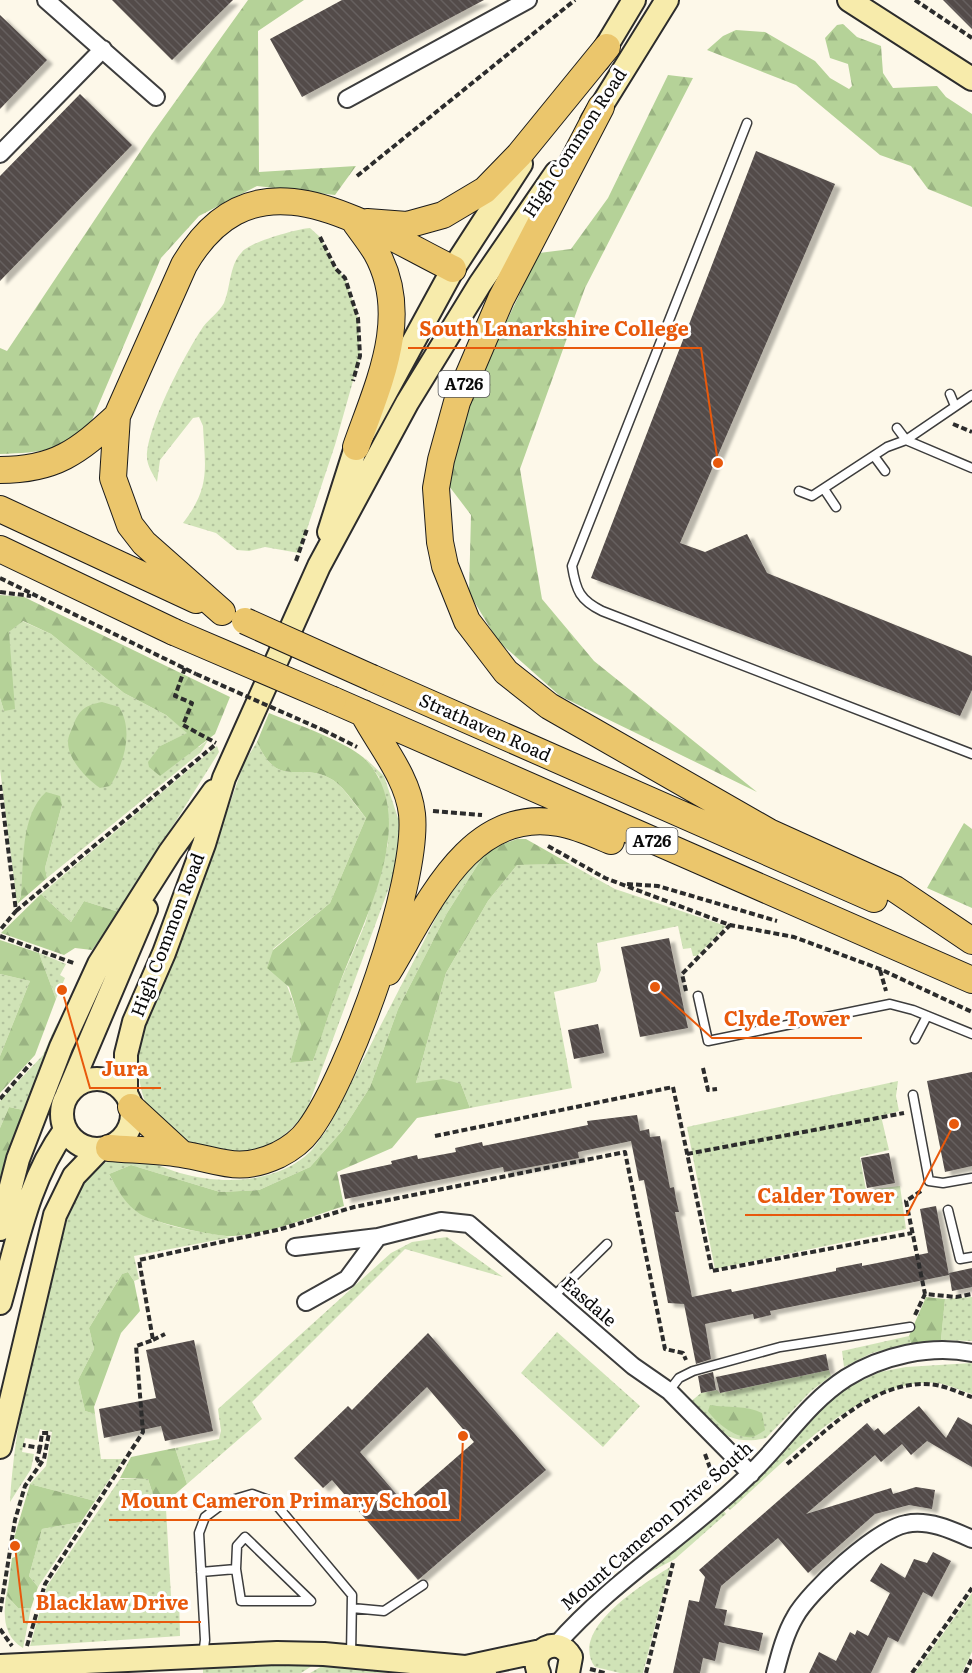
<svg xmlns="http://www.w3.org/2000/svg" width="972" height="1673" font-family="Literata,serif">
  <defs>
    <pattern id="grass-dots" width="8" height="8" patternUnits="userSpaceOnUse" patternTransform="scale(1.5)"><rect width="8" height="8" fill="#d0e3b7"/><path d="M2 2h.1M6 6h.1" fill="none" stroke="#b1c19c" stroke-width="1.8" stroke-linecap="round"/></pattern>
    <pattern id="forest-firs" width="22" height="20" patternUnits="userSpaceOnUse" patternTransform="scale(1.5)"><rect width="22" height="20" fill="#b5d298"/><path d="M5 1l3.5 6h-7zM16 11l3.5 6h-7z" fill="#9ab382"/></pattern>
    <pattern id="building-back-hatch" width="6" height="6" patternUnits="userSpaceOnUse" patternTransform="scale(1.5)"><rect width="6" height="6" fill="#524b48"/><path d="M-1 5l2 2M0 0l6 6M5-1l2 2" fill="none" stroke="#66605e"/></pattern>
    <filter id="shadow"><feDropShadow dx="6" dy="4" stdDeviation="1.5" flood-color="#0004"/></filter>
  </defs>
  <rect width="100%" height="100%" fill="#fdf8e9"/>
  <path fill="url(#grass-dots)" d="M310 228 320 237 336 269 345 278 358 318 360 356 335 445 299 553 265 547 249 551 237 550 216 533 183 523C211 487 205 468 203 426L199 417 193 418 160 460 157 482C153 474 147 466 147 457 147 426 185 354 203 327 209 319 219 312 224 303 231 287 229 265 242 252 250 242 297 229 310 228Z
    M22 621 51 634 124 693 166 715 188 733 160 746 199 747 208 740 201 752 47 878 45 868 62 805 17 904 0 769V698L4 711 9 632Z
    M257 742C279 792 300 759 333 780 345 788 356 807 366 818L330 903 273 949 302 1025 290 1063 313 1061 338 987 365 924 388 844 379 777 365 758 384 776 398 818 404 819V847L306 1112C293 1128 280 1141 260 1149 242 1157 224 1154 206 1148 196 1145 184 1143 175 1138 141 1120 135 1073 139 1040L188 923 244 763Z
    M217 746 219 752 119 912 84 901 71 922 41 894Z
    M506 835 508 842 487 850 447 913 398 1009 370 1087 342 1131 310 1167 259 1190 220 1192 131 1165 109 1174C135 1227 179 1228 232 1237L134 1256 139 1279 134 1281 128 1272 122 1274 89 1328 94 1349 78 1380 85 1411 95 1414 101 1459H123L95 1501 30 1484 46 1466 52 1432 40 1429 37 1440 25 1438 22 1452 34 1454 31 1469 10 1502C16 1398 47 1295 74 1195 85 1173 102 1159 127 1158 144 1157 165 1169 180 1173 223 1185 277 1184 311 1151 317 1144 322 1136 328 1128L463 865 483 847Z
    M570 864 615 889 726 926 697 956H693L691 948 683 949 678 926 597 943 601 970 596 982 554 992 572 1088 470 1108 461 1084 416 1083 446 973 488 901 517 865Z
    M39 953 66 964 60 975 65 978 56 999Z
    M0 974 30 981 0 1056Z
    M57 1023 48 1064 28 1111 9 1107 0 1128V1101L43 1055Z
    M898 1081 896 1096 899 1111 881 1116 889 1150 860 1157 866 1190 900 1186 906 1229 715 1269 687 1127Z
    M447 1237 503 1277 405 1249 252 1402 262 1419 187 1484 175 1448 219 1439 221 1431 218 1409 391 1253 412 1242Z
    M972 1297V1341L941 1340 945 1299Z
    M557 1332 640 1406 603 1447 521 1373Z
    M909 1336 911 1343 872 1353 844 1367 842 1351Z
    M972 1363V1394C961 1391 948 1384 937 1383 860 1377 784 1463 730 1510L726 1506 823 1406 846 1388 880 1372 906 1367Z
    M829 1370 831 1376 811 1391 766 1438C727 1447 715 1428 689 1403L701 1393 717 1390 720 1393Z
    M120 1479H148L155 1501 166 1509 171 1596H179L180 1636 30 1646 47 1586Z
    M722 1508 726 1514 675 1559 641 1577Z
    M81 1522 38 1587 29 1576 42 1529Z
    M670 1567 643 1673H620L595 1667C568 1629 644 1584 670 1567Z
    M9 1581 7 1596 18 1608H31L23 1648C0 1635 3 1607 9 1581Z
    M972 1593V1652L962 1673H915Z
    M315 1664 301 1673H203V1665Z
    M324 1665 391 1670 400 1673H310Z"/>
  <path fill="url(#forest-firs)" d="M248 0H304L258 31 259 172 356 166 335 195 257 186 199 216 161 258 92 420C59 453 44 452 0 454V348L7 351 152 134Z
    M843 24 857 37 881 46 883 73 893 88 937 86 946 97 972 114V207L928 189 911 166 880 155 796 85 707 50 723 36 736 30 765 32 815 61 830 78 849 89 852 86 848 64 830 58 825 38 837 25Z
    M668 75 693 78 585 288 520 469 542 599 594 661 757 792 560 696 498 641 469 593 471 515 449 486 466 407 539 253 571 249 608 198Z
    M0 595 24 597 230 697 215 734 160 776 149 767 148 762 160 746 187 733 166 715 124 693 51 634 23 621 9 632 15 709 4 711 0 698Z
    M102 702 119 707C134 730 124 764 110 786L100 788C87 779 68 760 68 742 68 736 72 729 74 724 79 709 87 705 102 702Z
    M269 713C293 723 351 743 367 761 421 822 361 924 338 988 329 1012 322 1037 313 1061L290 1063 301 1025 289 987 267 968 273 950 330 903 366 818C357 807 345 788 333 780 300 759 279 792 257 742Z
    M46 792 60 796 62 805 45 868 47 878 17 904 21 896C24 863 20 816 46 792Z
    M964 823 972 829V908L927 888Z
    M517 839H526L570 864 517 865 488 901 446 973 416 1083 443 1079 461 1084 470 1108 417 1118 392 1148 337 1172 344 1206C309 1217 270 1234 233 1236 215 1237 155 1223 140 1214 125 1204 117 1189 109 1174L131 1165 220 1192 259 1190 310 1167 342 1131 370 1087 398 1009 447 913 487 850Z
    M41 894 71 922 84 901 119 912 92 950 75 948 64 955 1 933Z
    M0 940 39 953 56 999 35 1055 0 1093V1056L30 981 0 974Z
    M9 1107 28 1111 0 1177V1128Z
    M128 1272 134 1281 140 1311 121 1333 94 1407 95 1414 85 1411 78 1380 94 1349 89 1328 122 1274Z
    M926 1297 945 1299 941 1340 911 1343 909 1336Z
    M710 1405C728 1408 746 1405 762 1413L765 1430C762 1432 756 1436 752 1437 736 1439 716 1423 708 1411Z
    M175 1448 187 1484 166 1502V1509L155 1501 148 1479 120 1478 131 1457Z
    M30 1484 95 1501 81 1522 42 1529 29 1576 38 1587 31 1608H18L7 1596 12 1558 15 1557 18 1540 14 1538Z"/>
  <path fill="url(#building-back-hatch)" fill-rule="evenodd" filter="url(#shadow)" d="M112 0H233L172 60Z
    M342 0H484L302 97 270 39Z
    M943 0H972V29Z
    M0 15 47 60 0 109Z
    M80 94 132 145 0 281V176Z
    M756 151 835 184 680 543 705 552 747 534 767 573 972 656V690L960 716 591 578Z
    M669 938 688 1028 640 1037 621 947Z
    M598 1024 604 1053 574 1059 568 1030Z
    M972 1072V1166L945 1172 927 1081Z
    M637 1115 640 1131 649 1129 650 1137 660 1136 670 1188 674 1187 676 1199 679 1212H675L692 1297 731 1289 732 1292 836 1271V1268L862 1263V1266L928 1253 920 1209 936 1206 949 1275 770 1311 771 1315 754 1319 753 1314 705 1324 711 1359 696 1364 684 1304 668 1303 644 1180 639 1181 631 1141 578 1152 579 1158 504 1172 503 1167 345 1199 340 1175 392 1164 391 1161 417 1155 418 1159 456 1152 455 1148 482 1142 483 1146 588 1125 587 1121Z
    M889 1153 895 1183 867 1188 861 1158Z
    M972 1268V1287L952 1291 949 1273Z
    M428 1333 546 1470 418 1580 332 1480 323 1488 294 1458 348 1406 352 1410ZM427 1387 474 1442 404 1503 360 1452Z
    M194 1340 213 1431 165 1441 161 1426 104 1438 99 1409 156 1398 146 1350Z
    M826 1354 829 1370 720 1393 716 1377Z
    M713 1372 716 1390 701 1393 698 1376Z
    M919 1406 946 1438 958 1417 972 1425V1467L927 1441 911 1455 902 1444 881 1462 875 1455 806 1514 891 1488 893 1494 916 1487 935 1490 932 1509 909 1505 875 1514 808 1573 778 1538 721 1586 715 1608 727 1610 724 1625 763 1633 759 1651 719 1642 715 1661 703 1658 700 1673H673L689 1600 699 1602 705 1577 699 1570 867 1423 874 1431 878 1428 884 1435Z
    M933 1552 951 1561 932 1597 923 1592 898 1642 888 1637 871 1673H809L819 1652 836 1661 850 1632 855 1635 857 1630 868 1636 890 1593 870 1581 881 1563 905 1578 914 1559 927 1563Z"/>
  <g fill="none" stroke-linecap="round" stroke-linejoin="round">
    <g stroke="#3d3d3d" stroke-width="11">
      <path id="lane" d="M747 123 572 566C576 591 580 600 602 611L972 754
        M950 394 955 406
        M897 428 906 440
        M906 440 972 468
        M874 456 885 471
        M824 489 836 507
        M799 491 812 496 887 447 906 440 972 395
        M698 996 708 1041 890 1004 913 1010 972 1034
        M915 1039 927 1016
        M913 1095 929 1181 943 1183 972 1178
        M948 1210 960 1259 972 1257
        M553 1297 607 1244
        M669 1391 679 1378 693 1371 780 1347 910 1327
        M201 1572 236 1569 237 1546 245 1537 311 1601H241L236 1569
        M352 1608 384 1611 423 1585
        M203 1655 205 1640 199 1533 205 1517 225 1502 252 1494 274 1502 352 1595 351 1656"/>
    </g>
    <g stroke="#3d3d3d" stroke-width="20">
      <path id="street" d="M46 0 156 97
        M347 99 528 0
        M0 154 103 49
        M295 1247 378 1237 441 1221 469 1224 633 1366 669 1391 751 1474
        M306 1302 347 1279 378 1237
        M556 1645C613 1580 688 1535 750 1474 783 1443 807 1403 846 1378 881 1356 931 1344 972 1353
        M775 1673C780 1654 785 1634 795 1617 809 1591 877 1529 906 1524 928 1519 952 1530 972 1539"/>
    </g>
    <g stroke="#2c2c2c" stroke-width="26">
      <path id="secondary" d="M849 0 972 79
        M598 60 634 0
        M592 121 667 0
        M329 532 356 447 453 269 521 164
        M62 1114a35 35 0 1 1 70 0a35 35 0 1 1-70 0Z
        M126 1094V1054L134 1022 164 953 204 844 224 778 319 566 407 403 480 284 556 173
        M67 1095 146 909
        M0 1229 18 1159 61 1047 99 964 170 852 214 791
        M0 1303C17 1244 28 1180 65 1130
        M0 1447 55 1215 74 1176 99 1150
        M0 1666 277 1653 324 1654 465 1667 485 1673
        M466 1667 541 1651
        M539 1673C528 1650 558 1634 571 1657L568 1673"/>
    </g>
    <g stroke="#1b1b1b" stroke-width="28">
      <path id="primary" d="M601 107 501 299 457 402 441 460 436 488 440 542 445 566 467 621 506 672 549 706 769 832 895 889 972 941
        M355 222C362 232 370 242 376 252 412 316 378 384 356 447
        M367 222 407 225 443 215 485 190 519 155 607 47
        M0 470C55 470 78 452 117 416
        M0 509 196 600
        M0 549 174 632
        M222 612 144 543 130 525 113 478 117 416 184 265C254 144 362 224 453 269
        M372 678 874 899
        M333 700 972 980
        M388 972C427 908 468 806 559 823 577 826 594 834 611 841
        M131 1107 182 1154
        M109 1148C133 1150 157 1150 181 1154 220 1160 237 1174 278 1155 290 1149 301 1141 309 1130 350 1075 419 881 412 814 408 777 380 745 363 713"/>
    </g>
    <path stroke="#2c2c2c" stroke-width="4" stroke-dasharray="6 3" stroke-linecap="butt" d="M915 0 972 38
      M357 176 575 0
      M320 237 336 269 345 278 358 318 360 356 353 381
      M953 424 972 432
      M296 561 307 529
      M0 578 196 674
      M0 592 31 596
      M185 668 175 696 192 703 183 725 216 743
      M323 730 357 747
      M0 785 16 911 0 930
      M433 811 482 815
      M548 846 605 878 730 925 794 937 880 969 972 1012
      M627 884 658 886 777 921
      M16 911 216 744
      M0 936 76 964
      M880 970 886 991
      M686 991 682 974 730 925
      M703 1068 708 1090 717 1089
      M0 1099 31 1063
      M435 1136 673 1087 712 1271 912 1233
      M687 1154 904 1113
      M921 1191 906 1201 925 1294
      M915 1315 925 1294 956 1297 972 1294
      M153 1340 165 1334
      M40 1448 37 1459 40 1464
      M705 1454 710 1468 709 1487
      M787 1464C827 1430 878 1376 936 1385 948 1387 960 1393 972 1397
      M0 1612 15 1520 25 1486 44 1459 49 1433H42L40 1448 23 1445
      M0 1629 12 1646
      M27 1646 45 1584 143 1432 136 1346 153 1340 139 1260 281 1229 354 1207 625 1152 665 1349 683 1353 686 1360
      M590 1669 605 1673
      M646 1673 673 1563
      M912 1673 972 1588
      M965 1673 972 1658"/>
    <use href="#lane" stroke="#fff" stroke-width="8"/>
    <use href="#street" stroke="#fff" stroke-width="16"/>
    <use href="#secondary" stroke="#f7ebab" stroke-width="22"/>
    <use href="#primary" stroke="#ebc66c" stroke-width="26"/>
    <g stroke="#1b1b1b" stroke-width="28" stroke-linecap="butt">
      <path id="primary-bridge" d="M245 621 372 678
        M174 632 333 700"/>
    </g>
    <path stroke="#2c2c2c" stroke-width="4" stroke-dasharray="6 3" stroke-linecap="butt" d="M196 674 323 730"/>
    <use href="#primary-bridge" stroke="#ebc66c" stroke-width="26"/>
  </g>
  <g text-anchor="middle" stroke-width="6" stroke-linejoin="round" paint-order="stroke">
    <g fill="#fff" stroke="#545454" stroke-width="1.5">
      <rect x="438.5" y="371" width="51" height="26" rx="4.5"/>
      <rect x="626.5" y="828" width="51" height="26" rx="4.5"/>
    </g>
    <g font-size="16" font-weight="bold" fill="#0a0a0a">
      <text x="464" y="390">A726</text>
      <text x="652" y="847">A726</text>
    </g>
    <g font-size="18" fill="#0a0a0a" stroke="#fff">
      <text transform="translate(575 143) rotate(-57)" y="6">High Common Road</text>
      <text transform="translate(485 728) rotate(24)" y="6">Strathaven Road</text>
      <text transform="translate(168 935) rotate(-69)" y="6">High Common Road</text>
      <text transform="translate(589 1302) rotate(41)" y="6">Easdale</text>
      <text transform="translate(657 1526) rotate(-41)" y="6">Mount Cameron Drive South</text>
    </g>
  </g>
  <path fill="none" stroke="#e8590c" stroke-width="2" d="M718 463L701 348H408M655 987L712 1038H862M62 990L90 1088H161M954 1124L907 1215H745M463 1436L460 1520H109M15 1546L24 1622H201"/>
  <g fill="#e8590c" stroke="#fff" stroke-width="2">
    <circle cx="718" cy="463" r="6"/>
    <circle cx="655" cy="987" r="6"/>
    <circle cx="62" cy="990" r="6"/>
    <circle cx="954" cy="1124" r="6"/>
    <circle cx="463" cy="1436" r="6"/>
    <circle cx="15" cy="1546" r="6"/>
  </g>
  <g font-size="20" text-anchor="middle" font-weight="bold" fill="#e8590c" stroke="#fff" stroke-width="6" stroke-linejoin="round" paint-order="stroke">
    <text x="554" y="336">South Lanarkshire College</text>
    <text x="787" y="1026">Clyde Tower</text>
    <text x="125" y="1076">Jura</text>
    <text x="826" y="1203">Calder Tower</text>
    <text x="284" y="1508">Mount Cameron Primary School</text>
    <text x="112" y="1610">Blacklaw Drive</text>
  </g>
</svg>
